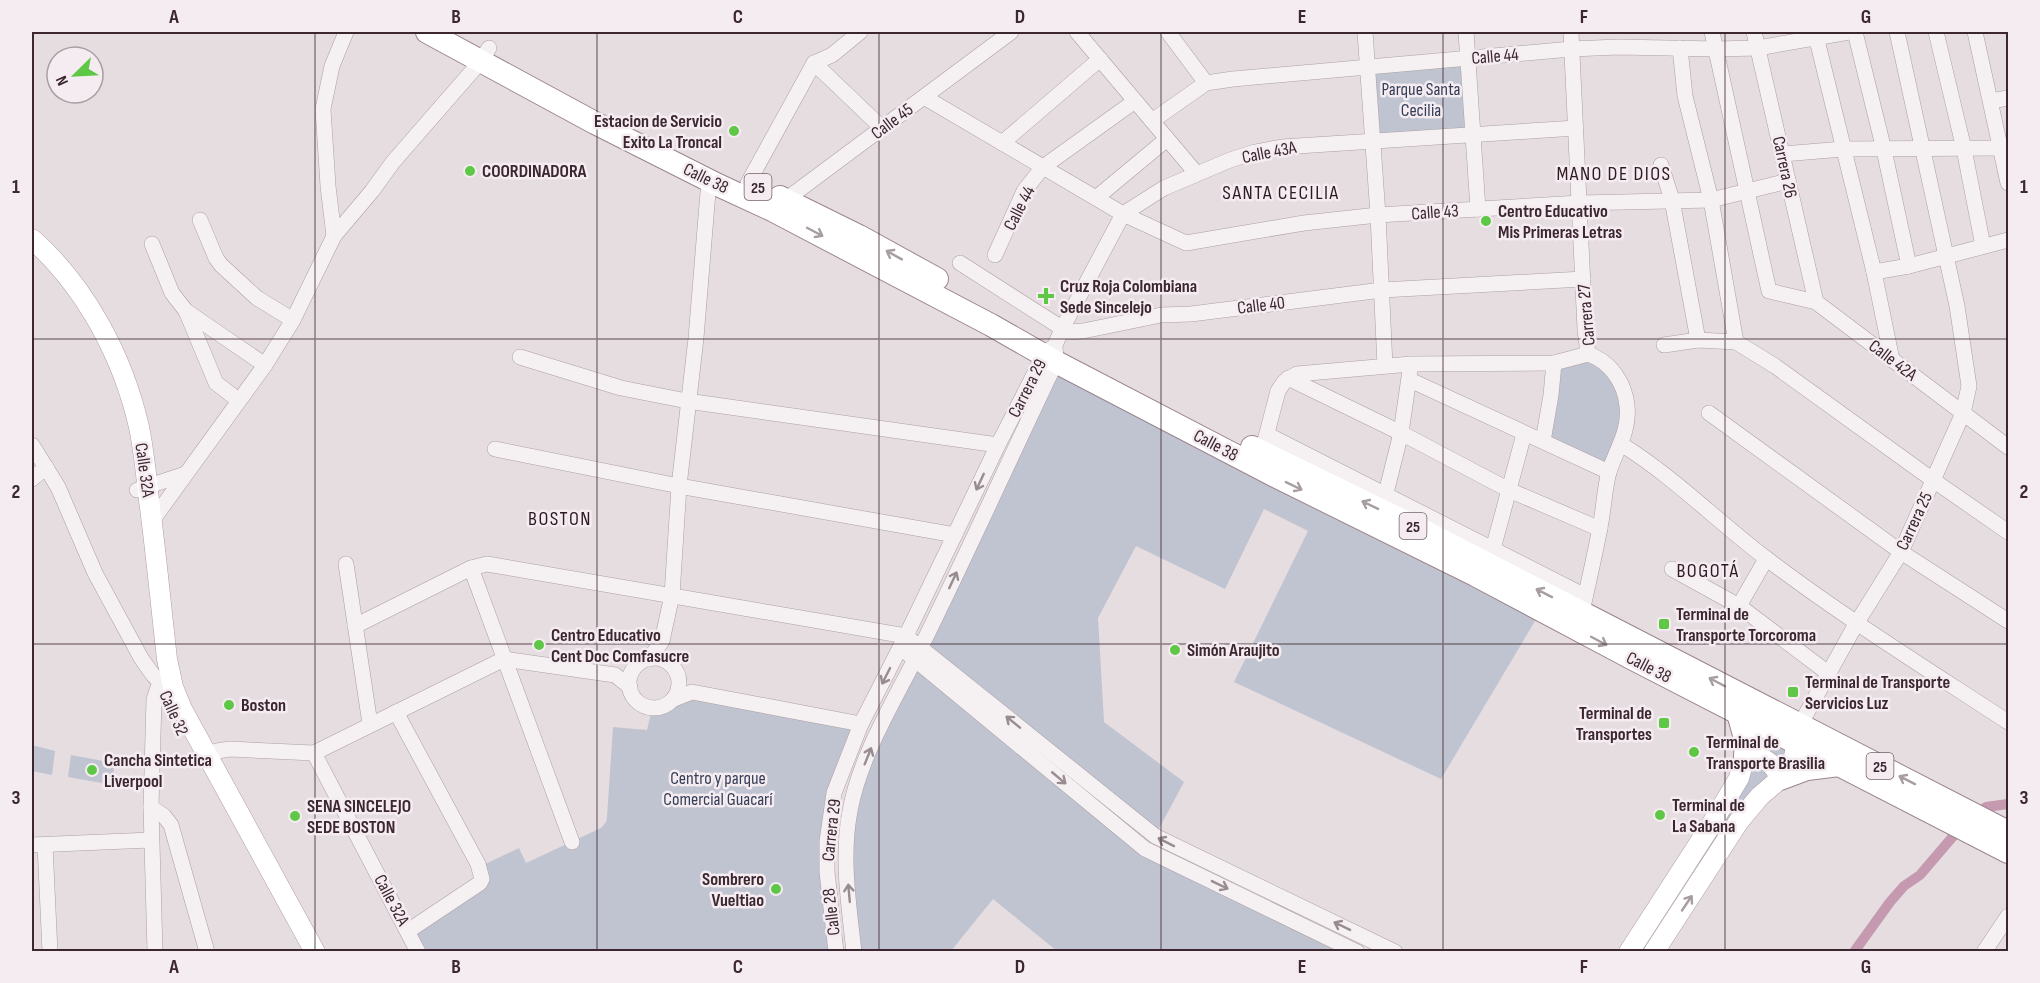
<svg xmlns="http://www.w3.org/2000/svg" width="2040" height="983" font-family="'Sofia Sans Condensed',sans-serif">
	<rect width="100%" height="100%" fill="#e6dde1"/>
	<g fill="#bfc4d0">
		<polygon points="1467,58 1472,134 1373,140 1368,67"/>
		<polygon points="1600,358 1627,407 1609,472 1543,441 1554,363"/>
		<polygon points="1056,362 1541,611 1441,779 1234,682 1308,531 1264,509 1225,589 1136,546 1098,618 1104,722 1184,782 1155,836 921,647"/>
		<polygon points="915,659 1145,849 1357,951 1057,951 993,899 951,951 854,952 850,811"/>
		<polygon points="692,692 861,724 830,816 836,951 418,952 408,931 480,883 479,867 519,848 526,863 601,828 606,822 607,817 613,727 647,730 652,709 665,706"/>
		<polygon points="1761,724 1802,745 1706,873 1687,860"/>
		<polygon points="32,745 55,751 52,775 32,771"/>
		<polygon points="71,755 114,763 113,785 68,777"/>
	</g>
	<g fill="none" stroke-linecap="round" stroke-linejoin="round">
		<g stroke="#c599b0" stroke-width="10">
			<polyline points="1975,815 1986,807 2008,804"/>
			<polyline points="1854,952 1890,902 1904,886 1920,875 1961,827"/>
		</g>
		<g stroke="#ac9fa5" stroke-width="16">
			<g id="minor">
				<polyline points="1077,32 1196,173"/>
				<polyline points="1168,32 1206,83"/>
				<polyline points="1365,32 1378,215 1385,366"/>
				<polyline points="1466,32 1478,209"/>
				<path d="M1571 32 1585 329 1588 354C1610 361 1625 383 1627 406 1630 431 1616 450 1609 472 1604 490 1604 509 1600 527 1595 555 1588 584 1582 612"/>
				<polyline points="1712,32 1769,291 1816,302 2008,447"/>
				<polyline points="1754,32 1816,302"/>
				<polyline points="1815,32 1874,272 1892,360"/>
				<polyline points="1855,32 1884,150 1909,266"/>
				<polyline points="1936,32 1964,149 1983,246"/>
				<polyline points="1975,32 2008,183"/>
				<polyline points="1680,48 1685,96 1711,200 1736,342"/>
				<polyline points="814,63 882,128"/>
				<polyline points="924,97 1123,214 1186,243 1304,223 1378,215 1580,203 1711,200 1788,181"/>
				<polyline points="1991,101 2008,98"/>
				<polyline points="1152,121 1206,83 1233,79 1572,49 1618,47 1716,49 1758,48 1849,32"/>
				<polyline points="1002,143 1100,59"/>
				<polyline points="1783,154 1843,149 2001,148"/>
				<polyline points="1661,165 1672,200 1698,340"/>
				<polyline points="748,183 814,63 832,55 860,32"/>
				<polyline points="1096,198 1167,139"/>
				<polyline points="780,204 1011,32"/>
				<polyline points="200,220 216,258 221,265 257,298 293,320"/>
				<polyline points="334,236 328,186 323,109 332,66 346,32"/>
				<polyline points="152,244 172,293 186,311 265,365"/>
				<polyline points="995,255 1024,191 1043,167 1135,101"/>
				<polyline points="960,263 1068,332 1083,331 1161,315 1191,314 1382,290 1583,279"/>
				<polyline points="1874,272 1909,266 2008,240"/>
				<polyline points="186,311 216,383 238,400"/>
				<polyline points="1664,345 1698,340 1736,342 1775,366 1933,480 2008,532"/>
				<polyline points="520,357 621,388 687,401 998,445"/>
				<polyline points="1288,378 1401,433 1509,490 1600,529"/>
				<polyline points="1410,380 1609,472"/>
				<polyline points="1709,413 1901,552 2008,621"/>
				<polyline points="1268,435 1585,596"/>
				<polyline points="1543,441 1551,395 1554,363"/>
				<path d="M1621 444C1674 477 1718 522 1767 559 1845 618 1927 669 2008 722"/>
				<polyline points="32,445 58,487 95,573 141,658 153,675 160,682 154,699 151,807 155,952"/>
				<polyline points="495,449 679,486 955,535"/>
				<polyline points="1262,452 1278,391 1284,382 1297,374 1411,364 1554,363 1588,354"/>
				<polyline points="32,479 46,467"/>
				<polyline points="137,490 185,474"/>
				<polyline points="1386,493 1401,433 1410,370"/>
				<polyline points="152,521 265,365 293,320 334,236 372,191 393,162 481,61 489,48"/>
				<polyline points="1493,549 1524,434"/>
				<polyline points="346,564 370,724"/>
				<polyline points="471,568 572,842"/>
				<polyline points="1672,569 1739,606 1828,673"/>
				<polyline points="1739,606 1766,559"/>
				<polyline points="355,626 471,568 487,564 906,636 1155,836 1395,952"/>
				<polyline points="907,653 1145,849 1357,952"/>
				<circle cx="654" cy="683" r="25"/>
				<polyline points="649,659 662,641 672,595 679,486 696,338 709,180"/>
				<polyline points="674,699 692,692 861,724"/>
				<polyline points="396,712 478,864 482,879 480,883 408,931"/>
				<polyline points="1800,725 1856,624 1901,552 1963,413 1969,386 1957,306 1897,32"/>
				<polyline points="314,753 418,952"/>
				<polyline points="196,760 217,751 230,749 314,753 504,659 615,675 630,687"/>
				<polyline points="151,807 164,816 171,825 207,952"/>
				<polyline points="32,845 151,840"/>
				<polyline points="45,845 50,952"/>
				<polyline points="836,952 827,872 827,841 834,793 861,724 906,636 998,445 1044,355 1050,349"/>
				<path d="M854 952C849 906 841 857 850 811 860 754 897 697 922 645 968 552 1011 456 1056 362L1055 345 1063 327 1123 214 1164 188 1230 160 1255 152 1282 147 1576 128"/>
				<polyline points="1984,952 2008,916"/>
			</g>
		</g>
		<g stroke="#b19da6" stroke-width="21">
			<g id="major">
				<path d="M32 239C86 287 123 357 139 427 144 451 146 475 149 500 156 553 161 606 167 659L173 687 182 709 315 952"/>
				<path d="M1745 756C1762 754 1775 764 1780 779"/>
				<polyline points="1629,952 1711,825 1739,778 1749,742"/>
				<polyline points="1654,952 1739,821 1760,796 1781,778 1793,762 1799,731"/>
			</g>
		</g>
		<g stroke="#9c858f" stroke-width="24">
			<g id="highway">
				<polyline points="427,32 595,123 718,185 772,210 991,325 1056,362 1275,476 1475,575 1633,659 2008,852"/>
				<polyline points="780,197 859,236 937,279"/>
				<polyline points="1252,447 1420,529 2008,832"/>
				<polyline points="1738,713 1746,742 1745,756"/>
				<polyline points="1780,779 1807,769 1839,765"/>
			</g>
		</g>
		<use href="#minor" stroke="#f5f0f2" stroke-width="15"/>
		<use href="#major" stroke="#fff" stroke-width="20"/>
		<use href="#highway" stroke="#fff" stroke-width="22"/>
	</g>
	<defs><path id="oneway-shaft" d="M-6 0H5M1.5-3L5.5 0L1.5 3" fill="none" stroke-width="1.6" stroke-linecap="round" stroke-linejoin="round" transform="scale(1.5)"/></defs>
	<g stroke="#a79ea2">
		<use href="#oneway-shaft" transform="translate(815 232) rotate(28)"/>
		<use href="#oneway-shaft" transform="translate(894 255) rotate(-151)"/>
		<use href="#oneway-shaft" transform="translate(1294 486) rotate(26)"/>
		<use href="#oneway-shaft" transform="translate(1370 505) rotate(-154)"/>
		<use href="#oneway-shaft" transform="translate(1544 593) rotate(-153)"/>
		<use href="#oneway-shaft" transform="translate(1599 641) rotate(28)"/>
		<use href="#oneway-shaft" transform="translate(1717 682) rotate(-152)"/>
		<use href="#oneway-shaft" transform="translate(1907 780) rotate(-153)"/>
		<use href="#oneway-shaft" transform="translate(1687 903) rotate(-56)"/>
	</g>
	<g stroke="#988c91">
		<use href="#oneway-shaft" transform="translate(980 482) rotate(115)"/>
		<use href="#oneway-shaft" transform="translate(953 580) rotate(-65)"/>
		<use href="#oneway-shaft" transform="translate(886 676) rotate(117)"/>
		<use href="#oneway-shaft" transform="translate(1013 722) rotate(-141)"/>
		<use href="#oneway-shaft" transform="translate(868 756) rotate(-68)"/>
		<use href="#oneway-shaft" transform="translate(1059 778) rotate(40)"/>
		<use href="#oneway-shaft" transform="translate(1166 842) rotate(-153)"/>
		<use href="#oneway-shaft" transform="translate(1220 885) rotate(26)"/>
		<use href="#oneway-shaft" transform="translate(849 893) rotate(-95)"/>
		<use href="#oneway-shaft" transform="translate(1342 926) rotate(-154)"/>
	</g>
	<path fill="none" stroke="#3c2730" stroke-width="1.5" stroke-opacity="0.55" d="M315 32V952M597 32V952M879 32V952M1161 32V952M1443 32V952M1725 32V952M32 339H2008M32 644H2008"/>
	<g fill="#5fc746" stroke="#f4ecf0" stroke-width="2">
		<circle cx="734" cy="131" r="6"/>
		<circle cx="470" cy="171" r="6"/>
		<circle cx="1486" cy="221" r="6"/>
		<path d="M1043 287h6v6h6v6h-6v6h-6v-6h-6v-6h6z"/>
		<rect x="1658" y="618" width="12" height="12" rx="3"/>
		<circle cx="539" cy="645" r="6"/>
		<circle cx="1175" cy="650" r="6"/>
		<rect x="1787" y="686" width="12" height="12" rx="3"/>
		<circle cx="229" cy="705" r="6"/>
		<rect x="1658" y="717" width="12" height="12" rx="3"/>
		<circle cx="1694" cy="752" r="6"/>
		<circle cx="92" cy="770" r="6"/>
		<circle cx="1660" cy="815" r="6"/>
		<circle cx="295" cy="816" r="6"/>
		<circle cx="776" cy="889" r="6"/>
	</g>
	<g text-anchor="middle" stroke-width="5" stroke-linejoin="round" paint-order="stroke">
		<g fill="#f4ecf0" stroke="#73626a" stroke-width="1.5">
			<rect x="744.5" y="174" width="27" height="26" rx="4.5"/>
			<rect x="1399.5" y="513" width="27" height="26" rx="4.5"/>
			<rect x="1866.5" y="753" width="27" height="26" rx="4.5"/>
		</g>
		<g font-size="16" font-weight="bold" fill="#3c2730">
			<text x="758" y="193">25</text>
			<text x="1413" y="532">25</text>
			<text x="1880" y="772">25</text>
		</g>
		<g font-size="18" fill="#3c2730" stroke="#f4ecf0">
			<text transform="translate(1495 56) rotate(-5)" y="6">Calle 44</text>
			<text transform="translate(892 121) rotate(-37)" y="6">Calle 45</text>
			<text transform="translate(1269 152) rotate(-11)" y="6">Calle 43A</text>
			<text transform="translate(1785 167) rotate(78)" y="6">Carrera 26</text>
			<text transform="translate(706 178) rotate(26)" y="6">Calle 38</text>
			<text transform="translate(1019 208) rotate(-63)" y="6">Calle 44</text>
			<text transform="translate(1435 212) rotate(-4)" y="6">Calle 43</text>
			<text transform="translate(1261 305) rotate(-7)" y="6">Calle 40</text>
			<text transform="translate(1586 315) rotate(-95)" y="6">Carrera 27</text>
			<text transform="translate(1893 360) rotate(37)" y="6">Calle 42A</text>
			<text transform="translate(1027 388) rotate(-63)" y="6">Carrera 29</text>
			<text transform="translate(1216 445) rotate(28)" y="6">Calle 38</text>
			<text transform="translate(145 470) rotate(82)" y="6">Calle 32A</text>
			<text transform="translate(1914 521) rotate(-65)" y="6">Carrera 25</text>
			<text transform="translate(1649 667) rotate(27)" y="6">Calle 38</text>
			<text transform="translate(174 713) rotate(66)" y="6">Calle 32</text>
			<text transform="translate(831 830) rotate(-84)" y="6">Carrera 29</text>
			<text transform="translate(392 900) rotate(62)" y="6">Calle 32A</text>
			<text transform="translate(831 912) rotate(-97)" y="6">Calle 28</text>
		</g>
		<g font-size="18" fill="#353d57" stroke="#f4ecf0">
			<text x="1421" y="95">Parque Santa<tspan x="1421" dy="21">Cecilia</tspan></text>
			<text x="718" y="784">Centro y parque<tspan x="718" dy="21">Comercial Guacarí</tspan></text>
		</g>
		<g font-size="18" font-weight="bold" fill="#3c2730" stroke="#f4ecf0" text-anchor="start">
			<text x="722" y="127" text-anchor="end">Estacion de Servicio<tspan x="722" dy="21">Exito La Troncal</tspan></text>
			<text x="482" y="177">COORDINADORA</text>
			<text x="1498" y="217">Centro Educativo<tspan x="1498" dy="21">Mis Primeras Letras</tspan></text>
			<text x="1060" y="292">Cruz Roja Colombiana<tspan x="1060" dy="21">Sede Sincelejo</tspan></text>
			<text x="1676" y="620">Terminal de<tspan x="1676" dy="21">Transporte Torcoroma</tspan></text>
			<text x="551" y="641">Centro Educativo<tspan x="551" dy="21">Cent Doc Comfasucre</tspan></text>
			<text x="1187" y="656">Simón Araujito</text>
			<text x="1805" y="688">Terminal de Transporte<tspan x="1805" dy="21">Servicios Luz</tspan></text>
			<text x="241" y="711">Boston</text>
			<text x="1652" y="719" text-anchor="end">Terminal de<tspan x="1652" dy="21">Transportes</tspan></text>
			<text x="1706" y="748">Terminal de<tspan x="1706" dy="21">Transporte Brasilia</tspan></text>
			<text x="104" y="766">Cancha Sintetica<tspan x="104" dy="21">Liverpool</tspan></text>
			<text x="1672" y="811">Terminal de<tspan x="1672" dy="21">La Sabana</tspan></text>
			<text x="307" y="812">SENA SINCELEJO<tspan x="307" dy="21">SEDE BOSTON</tspan></text>
			<text x="764" y="885" text-anchor="end">Sombrero<tspan x="764" dy="21">Vueltiao</tspan></text>
		</g>
		<g font-size="20" letter-spacing="1.5" fill="#2d1a21" stroke="#f4ecf0">
			<text x="1614" y="180">MANO DE DIOS</text>
			<text x="1281" y="199">SANTA CECILIA</text>
			<text x="560" y="525">BOSTON</text>
			<text x="1708" y="577">BOGOTÁ</text>
		</g>
	</g>
	<rect width="2040" height="983" fill="none" stroke="#f4ecf0" stroke-width="66"/>
	<g transform="translate(75 75) rotate(246)"><circle r="28" fill="#f4ecf0" stroke="#aa9da3" stroke-width="1.5"/>
	<path d="M0-4.5L10 22L0 15L-10 22Z" fill="#5fc746"/>
	<text y="-9" font-size="16" font-weight="bold" text-anchor="middle" fill="#3c2730">N</text>
	</g>
	<rect x="33" y="33" width="1974" height="917" fill="none" stroke="#3c2730" stroke-width="2"/>
	<g font-size="20" text-anchor="middle" font-weight="bold" fill="#3c2730">
		<text x="174" y="23">A</text>
		<text x="456" y="23">B</text>
		<text x="738" y="23">C</text>
		<text x="1020" y="23">D</text>
		<text x="1302" y="23">E</text>
		<text x="1584" y="23">F</text>
		<text x="1866" y="23">G</text>
		<text x="16" y="193">1</text>
		<text x="2024" y="193">1</text>
		<text x="16" y="498">2</text>
		<text x="2024" y="498">2</text>
		<text x="16" y="804">3</text>
		<text x="2024" y="804">3</text>
		<text x="174" y="973">A</text>
		<text x="456" y="973">B</text>
		<text x="738" y="973">C</text>
		<text x="1020" y="973">D</text>
		<text x="1302" y="973">E</text>
		<text x="1584" y="973">F</text>
		<text x="1866" y="973">G</text>
	</g>
</svg>
